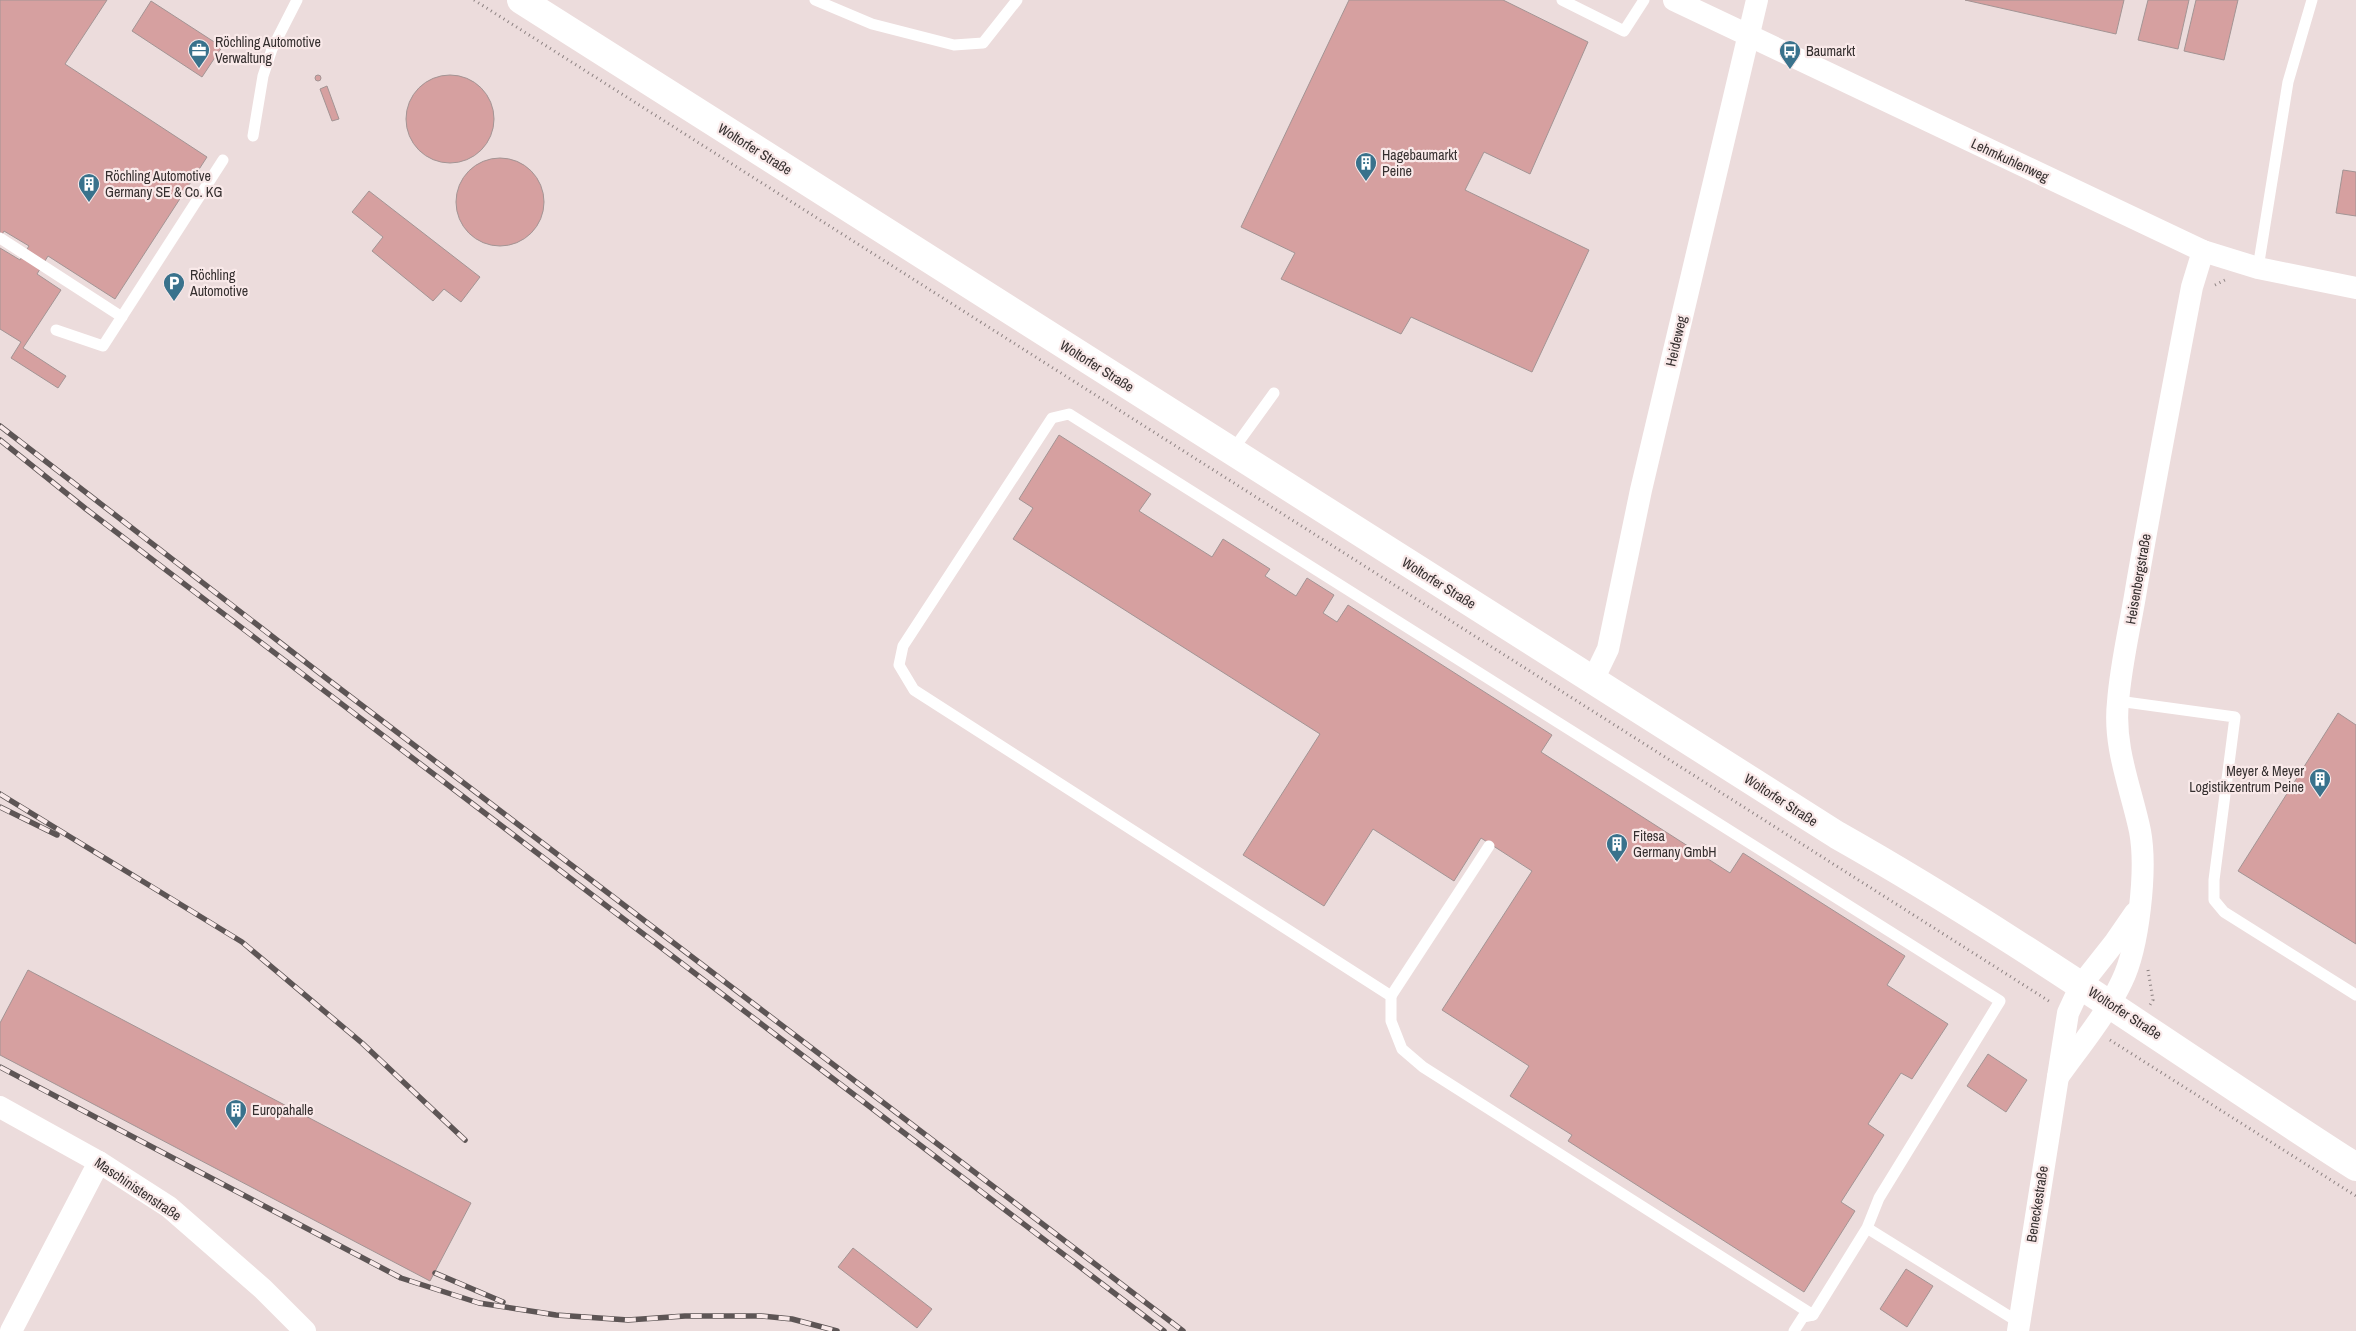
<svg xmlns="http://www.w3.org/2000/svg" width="2356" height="1331" font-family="'Archivo Narrow',sans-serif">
	<rect width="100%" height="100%" fill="#ecdcdc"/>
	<g fill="#d6a0a0" stroke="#a39494">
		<polygon points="0,0 107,0 65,64 207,157 115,299 48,256 37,274 61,290 23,348 66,376 58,388 11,358 21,342 0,329 0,248 20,260 29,246 4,231 0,238"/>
		<polygon points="1349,0 1503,0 1588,42 1530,174 1484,152 1465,190 1589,250 1532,372 1411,317 1401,334 1281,279 1295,253 1241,227"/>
		<polygon points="1965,0 2124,0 2116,34"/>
		<polygon points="2148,0 2189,0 2178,49 2138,40"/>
		<polygon points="2196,0 2238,0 2224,60 2184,51"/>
		<polygon points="151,1 222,47 202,77 132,31"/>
		<circle cx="318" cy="78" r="3"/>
		<circle cx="450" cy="119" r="44"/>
		<polygon points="327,86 339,119 332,121 320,89"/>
		<circle cx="500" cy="202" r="44"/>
		<polygon points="2343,170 2356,172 2356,216 2336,213"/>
		<polygon points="369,191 480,277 461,302 444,289 433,301 372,251 383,237 352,212"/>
		<polygon points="1059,435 1151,494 1139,511 1212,557 1223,539 1270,569 1265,576 1296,596 1307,578 1334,595 1323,613 1337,622 1348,605 1552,735 1541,752 1730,873 1743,853 1905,956 1887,985 1948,1024 1912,1079 1901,1073 1868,1124 1884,1135 1841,1202 1855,1211 1804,1292 1568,1141 1572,1135 1510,1096 1529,1066 1442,1010 1532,871 1481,838 1454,881 1373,829 1324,906 1243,855 1320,734 1013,539 1033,508 1019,499"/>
		<polygon points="2338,713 2356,725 2356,944 2238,871"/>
		<polygon points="28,970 471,1203 430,1281 0,1055 0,1023"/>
		<polygon points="1988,1054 2027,1080 2006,1112 1967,1086"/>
		<polygon points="853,1248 932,1309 917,1328 838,1267"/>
		<polygon points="1906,1269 1933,1286 1907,1327 1880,1309"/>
	</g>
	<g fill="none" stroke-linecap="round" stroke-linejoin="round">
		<g stroke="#8d8282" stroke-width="3" stroke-dasharray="1 4" stroke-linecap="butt">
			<polyline points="474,0 2052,1003"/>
			<polyline points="2215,285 2227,279"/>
			<polyline points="2148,970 2153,1000 2150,1005"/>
			<polyline points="2110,1040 2356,1196"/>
		</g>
		<g stroke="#fff" stroke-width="11">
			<polyline points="815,0 872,24 954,45 983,43 1017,0"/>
			<polyline points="1562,0 1624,31 1644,0"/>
			<polyline points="253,136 263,76 272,49 297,0"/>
			<polyline points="0,238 122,317"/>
			<polyline points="2258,268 2288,82 2312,0"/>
			<polyline points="56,330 103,346 223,160"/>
			<polyline points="1232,451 1274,393"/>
			<polyline points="2118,701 2235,717 2214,880 2214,900 2224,912 2356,995"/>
			<polyline points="1391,996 1489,846"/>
			<polyline points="1867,1228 1813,1315 1423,1067 1402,1049 1391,1021 1391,996 914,690 899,665 903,646 1052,418 1069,414 2000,1001 1879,1198 1867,1228 2020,1323"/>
			<polyline points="1794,1331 1803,1317 1813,1315"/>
		</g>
		<g stroke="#fff" stroke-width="22">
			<polyline points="1674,0 2203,251 2258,268 2356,288"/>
			<polyline points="1593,680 1608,649 1641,490 1757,0"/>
			<path d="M2058 1077C2080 1046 2106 1015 2122 981 2139 946 2147 869 2140 831 2131 788 2113 747 2118 702 2121 662 2131 623 2137 584 2154 485 2173 386 2192 287L2203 251"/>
			<polyline points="0,1107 99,1162 169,1207 263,1289 305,1331"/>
			<polyline points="11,1331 99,1162"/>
			<polyline points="2018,1331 2068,1013 2081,985 2115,942 2135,913"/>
		</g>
		<path stroke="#fff" stroke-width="28" d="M521 0 1837 835C2016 936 2183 1056 2356 1167"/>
		<g stroke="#5d5555" stroke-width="5.5">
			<g id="rail">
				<polyline points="0,426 326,678 1183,1331"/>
				<polyline points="0,440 86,509 1164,1331"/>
				<polyline points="0,794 242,942 362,1043 465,1140"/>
				<polyline points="0,807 57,835"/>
				<polyline points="0,1067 401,1278 479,1303 556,1315 628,1320 685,1316 761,1316 792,1319 837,1331"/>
				<polyline points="435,1273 503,1302"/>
			</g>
		</g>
		<use href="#rail" stroke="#f9e9e9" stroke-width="4" stroke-dasharray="11" stroke-linecap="butt"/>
	</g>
	<defs>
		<g id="office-pin" transform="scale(1.125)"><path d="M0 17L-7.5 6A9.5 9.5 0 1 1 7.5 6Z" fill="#39728c" stroke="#f9e9e9"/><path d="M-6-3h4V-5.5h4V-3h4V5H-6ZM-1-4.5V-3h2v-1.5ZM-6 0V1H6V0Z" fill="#fff"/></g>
		<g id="bus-pin" transform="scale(1.125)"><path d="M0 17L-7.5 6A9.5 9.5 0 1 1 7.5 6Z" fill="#39728c" stroke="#f9e9e9"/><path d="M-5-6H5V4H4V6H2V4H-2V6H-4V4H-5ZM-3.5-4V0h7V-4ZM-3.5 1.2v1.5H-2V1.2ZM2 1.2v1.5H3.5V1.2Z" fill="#fff"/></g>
		<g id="building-pin" transform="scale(1.125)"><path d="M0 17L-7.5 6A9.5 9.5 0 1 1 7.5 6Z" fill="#39728c" stroke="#f9e9e9"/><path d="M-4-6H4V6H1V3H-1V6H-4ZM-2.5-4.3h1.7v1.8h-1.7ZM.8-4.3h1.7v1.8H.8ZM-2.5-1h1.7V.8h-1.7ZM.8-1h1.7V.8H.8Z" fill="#fff"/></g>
		<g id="parking-pin" transform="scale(1.125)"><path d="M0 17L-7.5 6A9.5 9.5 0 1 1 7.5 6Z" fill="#39728c" stroke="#f9e9e9"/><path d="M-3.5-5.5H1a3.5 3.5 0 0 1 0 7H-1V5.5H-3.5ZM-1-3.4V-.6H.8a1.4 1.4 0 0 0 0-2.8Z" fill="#fff"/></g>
	</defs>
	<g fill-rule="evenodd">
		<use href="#office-pin" x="199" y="50"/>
		<use href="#bus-pin" x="1790" y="51"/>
		<use href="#building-pin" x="1366" y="163"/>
		<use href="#building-pin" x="89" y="184"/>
		<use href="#parking-pin" x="174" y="283"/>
		<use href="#building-pin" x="2320" y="779"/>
		<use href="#building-pin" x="1617" y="844"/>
		<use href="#building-pin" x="236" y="1110"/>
	</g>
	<g text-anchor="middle" stroke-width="4.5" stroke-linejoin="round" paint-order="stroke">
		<g font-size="14" fill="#352f2f" stroke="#f9e9e9" text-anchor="start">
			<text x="215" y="47">Röchling Automotive<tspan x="215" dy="16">Verwaltung</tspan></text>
			<text x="1806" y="56">Baumarkt</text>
			<text x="1382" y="160">Hagebaumarkt<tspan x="1382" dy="16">Peine</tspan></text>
			<text x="105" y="181">Röchling Automotive<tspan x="105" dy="16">Germany SE &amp; Co. KG</tspan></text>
			<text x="190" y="280">Röchling<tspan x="190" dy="16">Automotive</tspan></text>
			<text x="2304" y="776" text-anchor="end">Meyer &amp; Meyer<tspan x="2304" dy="16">Logistikzentrum Peine</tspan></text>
			<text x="1633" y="841">Fitesa<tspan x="1633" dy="16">Germany GmbH</tspan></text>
			<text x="252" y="1115">Europahalle</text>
		</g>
		<g font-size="14" fill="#352f2f" stroke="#f9e9e9">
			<text transform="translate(755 149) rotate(32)" y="5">Woltorfer Straße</text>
			<text transform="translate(2010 160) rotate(25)" y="5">Lehmkuhlenweg</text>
			<text transform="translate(1676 341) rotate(-77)" y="5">Heideweg</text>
			<text transform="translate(1097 366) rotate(32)" y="5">Woltorfer Straße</text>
			<text transform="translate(2138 579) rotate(-80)" y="5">Heisenbergstraße</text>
			<text transform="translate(1439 583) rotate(32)" y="5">Woltorfer Straße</text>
			<text transform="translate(1781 800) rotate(33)" y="5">Woltorfer Straße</text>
			<text transform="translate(2125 1013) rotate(33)" y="5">Woltorfer Straße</text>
			<text transform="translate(138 1189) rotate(34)" y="5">Maschinistenstraße</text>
			<text transform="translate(2037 1204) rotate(-81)" y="5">Beneckestraße</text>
		</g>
	</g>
</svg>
